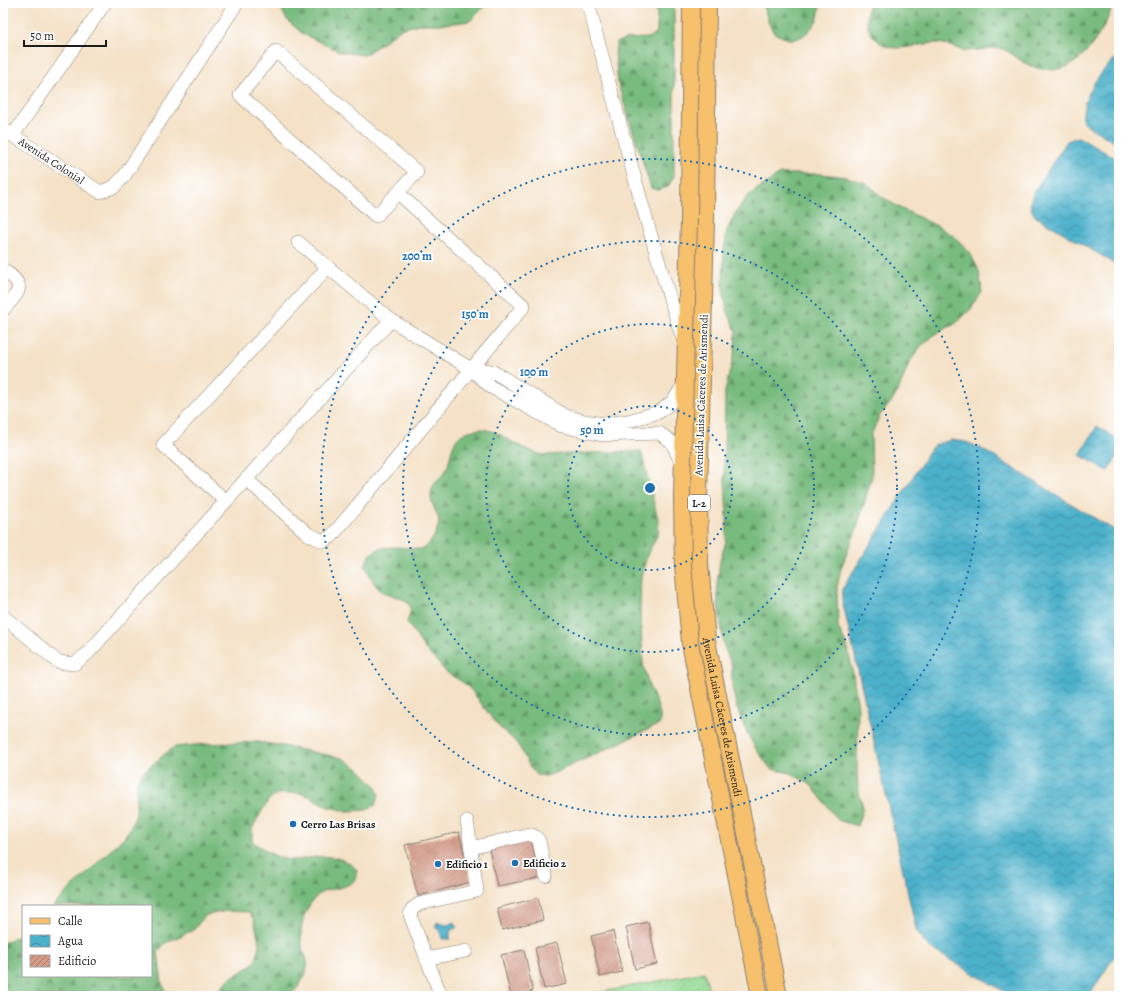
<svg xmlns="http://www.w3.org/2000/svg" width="1122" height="999" font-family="Alegreya,serif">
	<defs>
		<pattern id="grass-dots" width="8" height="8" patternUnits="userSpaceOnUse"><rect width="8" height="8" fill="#95db94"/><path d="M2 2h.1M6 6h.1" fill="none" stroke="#80bb7f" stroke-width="1.8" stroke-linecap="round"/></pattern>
		<pattern id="forest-firs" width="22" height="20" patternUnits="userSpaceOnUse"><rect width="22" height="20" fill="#78bb7e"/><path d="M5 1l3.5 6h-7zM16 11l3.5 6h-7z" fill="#629766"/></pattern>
		<pattern id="water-waves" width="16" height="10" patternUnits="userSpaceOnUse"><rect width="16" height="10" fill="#4cb1cb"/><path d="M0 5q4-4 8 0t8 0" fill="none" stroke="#3e8fa4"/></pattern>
		<pattern id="building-hatch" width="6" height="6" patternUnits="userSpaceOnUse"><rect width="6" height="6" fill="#d39a86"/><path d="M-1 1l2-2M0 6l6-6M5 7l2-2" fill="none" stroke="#aa7d6d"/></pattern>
	</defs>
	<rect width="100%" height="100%" fill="#fff"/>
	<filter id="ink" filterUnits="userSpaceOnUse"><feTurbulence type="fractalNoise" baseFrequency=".025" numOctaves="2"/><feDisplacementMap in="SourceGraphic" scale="8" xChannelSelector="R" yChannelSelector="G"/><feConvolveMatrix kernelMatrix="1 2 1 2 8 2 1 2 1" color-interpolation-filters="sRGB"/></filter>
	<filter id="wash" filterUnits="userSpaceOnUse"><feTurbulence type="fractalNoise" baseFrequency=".012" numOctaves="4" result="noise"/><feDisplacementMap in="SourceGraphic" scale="16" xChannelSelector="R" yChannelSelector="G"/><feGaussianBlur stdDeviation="0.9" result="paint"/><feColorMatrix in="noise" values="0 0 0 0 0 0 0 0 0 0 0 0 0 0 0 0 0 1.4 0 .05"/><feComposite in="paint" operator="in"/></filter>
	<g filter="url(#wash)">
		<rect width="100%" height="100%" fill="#f4e1c6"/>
		<polygon fill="url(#grass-dots)" stroke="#587c58" points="704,972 711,996 582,996"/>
		<g fill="url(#forest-firs)" stroke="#4a6c4d">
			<polygon points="278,3 483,3 484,7 470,21 446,24 419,24 400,29 381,44 364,55 341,52 303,34 287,20"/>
			<polygon points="654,3 674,3 674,176 668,187 658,190 651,188 618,84 615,52 617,42 626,39 648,38 657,32 657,13"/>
			<path d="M763 3H815L820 8C819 11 819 15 818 18 815 25 804 38 795 39 788 40 780 36 774 33L769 24Z"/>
			<path d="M869 3H1113C1109 23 1086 60 1066 67 1053 72 1037 70 1025 63 1015 58 1009 48 996 48 986 48 977 51 966 51 956 50 948 43 937 43 920 43 895 54 881 43 865 32 866 20 869 3Z"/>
			<polygon points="780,174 823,174 846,177 867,183 882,197 900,208 939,227 955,237 970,253 979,271 982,292 971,309 955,324 938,332 921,346 909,363 902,382 893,400 880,415 871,435 872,476 857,528 841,568 837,587 838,627 847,646 852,668 858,707 857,767 858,789 863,807 857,826 838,820 811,785 791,773 771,769 756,749 746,731 737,708 732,687 732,666 724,646 718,604 717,583 720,561 726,541 727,520 724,460 725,391 735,350 736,331 727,310 723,290 724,250 727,230 736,212 748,196"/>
			<path d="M483 429 495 432 523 448 542 455 641 451 659 523 658 534 648 553 641 577 640 608 643 664 649 686 657 704 660 716V724L557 772 546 776 536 775 530 767 520 748 514 740 497 725 472 691 464 683 446 672 439 664 425 649 407 622C420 594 392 600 380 590 373 584 370 574 365 566 367 563 367 559 369 557 376 545 397 547 409 548 413 548 418 550 421 549 430 546 435 535 438 527 442 516 430 506 431 495 431 483 441 479 446 470 449 464 450 458 451 452 456 434 466 430 483 429Z"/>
			<path d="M258 742 283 746 342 758 359 769 376 786 379 796 375 805 367 810 348 811 328 807 309 796 299 793 278 794 270 798 258 818 252 829V841L254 843C265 850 278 860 293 860 298 860 303 859 308 858 327 855 343 856 357 870L355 880C353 882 350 884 347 885 337 891 325 887 316 897 303 910 298 931 303 949 303 953 307 957 307 961 309 974 299 987 290 996H214L229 979 249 967 256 961 258 952 259 940 254 920 249 912 226 911 206 915 193 930 165 943 158 952 162 984 169 996H3V943L16 937 23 931V976H151V906H53L125 836 131 827 136 814 137 782 142 773 166 753 175 747 205 744Z"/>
		</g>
		<g fill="url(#water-waves)" stroke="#346674">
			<path d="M1116 58H1119V145L1088 126 1083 120C1081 98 1100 71 1116 58Z"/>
			<path d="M1078 137 1119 160V266L1035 216C1029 207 1030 202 1033 193L1067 141Z"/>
			<polygon points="1097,426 1119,440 1119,453 1108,471 1080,455"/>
			<polygon points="951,440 966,442 980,448 1119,533 1119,949 1089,996 1012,996 933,950 923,941 916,929 842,599 843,588 849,578 931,448 940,443"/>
			<polygon points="437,922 447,925 455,922 457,927 450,931 450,939 442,939 440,931 435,927"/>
		</g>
		<g id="blocks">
			<g fill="url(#building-hatch)">
				<polygon points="459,832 471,882 418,896 405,845"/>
				<polygon points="531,839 540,878 497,886 489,849"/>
				<polygon points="538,898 543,920 502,930 497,908"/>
				<polygon points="648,922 657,964 635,969 626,927"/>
				<polygon points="613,931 622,972 600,977 591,936"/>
				<polygon points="557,943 567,984 544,989 535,948"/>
				<polygon points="524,950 533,991 511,996 501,955"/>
			</g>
		</g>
	</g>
	<g filter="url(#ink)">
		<use href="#blocks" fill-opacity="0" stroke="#887e71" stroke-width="1"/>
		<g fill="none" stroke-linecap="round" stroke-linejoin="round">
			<g stroke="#887e71" stroke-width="14">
				<g id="minor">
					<path d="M588 3C618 116 647 231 684 342"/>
					<polygon points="276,51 417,172 376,216 240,95"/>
					<path id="s1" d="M3 129 100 192 114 187 125 175 237 3"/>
					<polyline points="13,135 105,3"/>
					<polyline points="298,242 391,320"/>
					<path d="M3 270C28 286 19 292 3 310"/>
					<polyline points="471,369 492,371 566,416 584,421 604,424 628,421 659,412 673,401 685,383"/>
					<polyline points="246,479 308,534 323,541 331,537 524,306 398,193"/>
					<polyline points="226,501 163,445 328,267"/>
					<polyline points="3,616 58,662 74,664 87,654 391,320 471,369 491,387 562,426 602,435 659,433 672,442 682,465"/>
					<polyline points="471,848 529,834 536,837 539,841 546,876"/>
					<polyline points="426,959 466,951"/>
					<polyline points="441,996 410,915 412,909 419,904 477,891 467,821"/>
				</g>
			</g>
			<g stroke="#887e71" stroke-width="18">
				<g id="major">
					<polyline points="691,3 689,219 682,495 683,565 690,643 760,996"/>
					<path id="s2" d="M708 3 706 220 699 495 700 564 707 641 779 996"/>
				</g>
			</g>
			<use href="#minor" stroke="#fff" stroke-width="13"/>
			<use href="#major" stroke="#f7c06c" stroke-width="16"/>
		</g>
	</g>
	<g fill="none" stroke="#1f6fb2" stroke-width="2" stroke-dasharray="2 4">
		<circle cx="650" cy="488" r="82"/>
		<circle cx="650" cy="488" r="164"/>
		<circle cx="650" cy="488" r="247"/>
		<circle cx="650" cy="488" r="329"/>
	</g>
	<g fill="#1f6fb2" stroke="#fff" stroke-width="1.5">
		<circle cx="293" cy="824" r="4"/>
		<circle cx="515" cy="863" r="4"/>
		<circle cx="438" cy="864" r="4"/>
	</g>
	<g text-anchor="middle" stroke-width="3.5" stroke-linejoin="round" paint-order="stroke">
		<rect fill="#fff" stroke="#606060" stroke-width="1" x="688" y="495" width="22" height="16" rx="3"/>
		<g font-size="10" font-weight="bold" fill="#1c1c1c">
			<text x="699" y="507">L-2</text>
		</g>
		<g font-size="11" fill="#1c1c1c" stroke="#fff">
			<text dy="4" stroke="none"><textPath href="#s1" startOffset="58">Avenida Colonial</textPath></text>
			<text transform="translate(701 395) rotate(-88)" y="4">Avenida Luisa Cáceres de Arismendi</text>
			<text dy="4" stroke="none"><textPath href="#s2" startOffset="716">Avenida Luisa Cáceres de Arismendi</textPath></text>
		</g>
		<g font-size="11" font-weight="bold" fill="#1c1c1c" stroke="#fff" text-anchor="start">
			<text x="301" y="828">Cerro Las Brisas</text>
			<text x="523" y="867">Edificio 2</text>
			<text x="446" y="868">Edificio 1</text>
		</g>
	</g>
	<circle cx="650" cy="488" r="6" fill="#1f6fb2" stroke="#fff" stroke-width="2"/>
	<g font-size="12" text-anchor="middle" font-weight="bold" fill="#1f6fb2" stroke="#fff" stroke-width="3.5" stroke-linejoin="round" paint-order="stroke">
		<text x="417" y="260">200 m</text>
		<text x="475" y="318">150 m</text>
		<text x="534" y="376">100 m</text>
		<text x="592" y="434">50 m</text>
	</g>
	<rect width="1122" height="999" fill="none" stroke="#fff" stroke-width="16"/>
	<rect x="22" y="905" width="130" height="72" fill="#ffffff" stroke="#a4a4a4"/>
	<rect x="30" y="918" width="20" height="6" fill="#f7c06c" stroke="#a4a4a4"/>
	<text x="58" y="925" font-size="12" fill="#1c1c1c">Calle</text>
	<rect x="30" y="935" width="20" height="12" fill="url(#water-waves)" stroke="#a4a4a4"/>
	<text x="58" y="945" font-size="12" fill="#1c1c1c">Agua</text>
	<rect x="30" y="955" width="20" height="12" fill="url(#building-hatch)" stroke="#a4a4a4"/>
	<text x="58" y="965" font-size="12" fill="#1c1c1c">Edificio</text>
	<path d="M24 40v6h82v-6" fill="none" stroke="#1c1c1c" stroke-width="2"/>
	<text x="30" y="40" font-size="12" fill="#1c1c1c" stroke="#ffffff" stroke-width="3" paint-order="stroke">50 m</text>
</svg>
